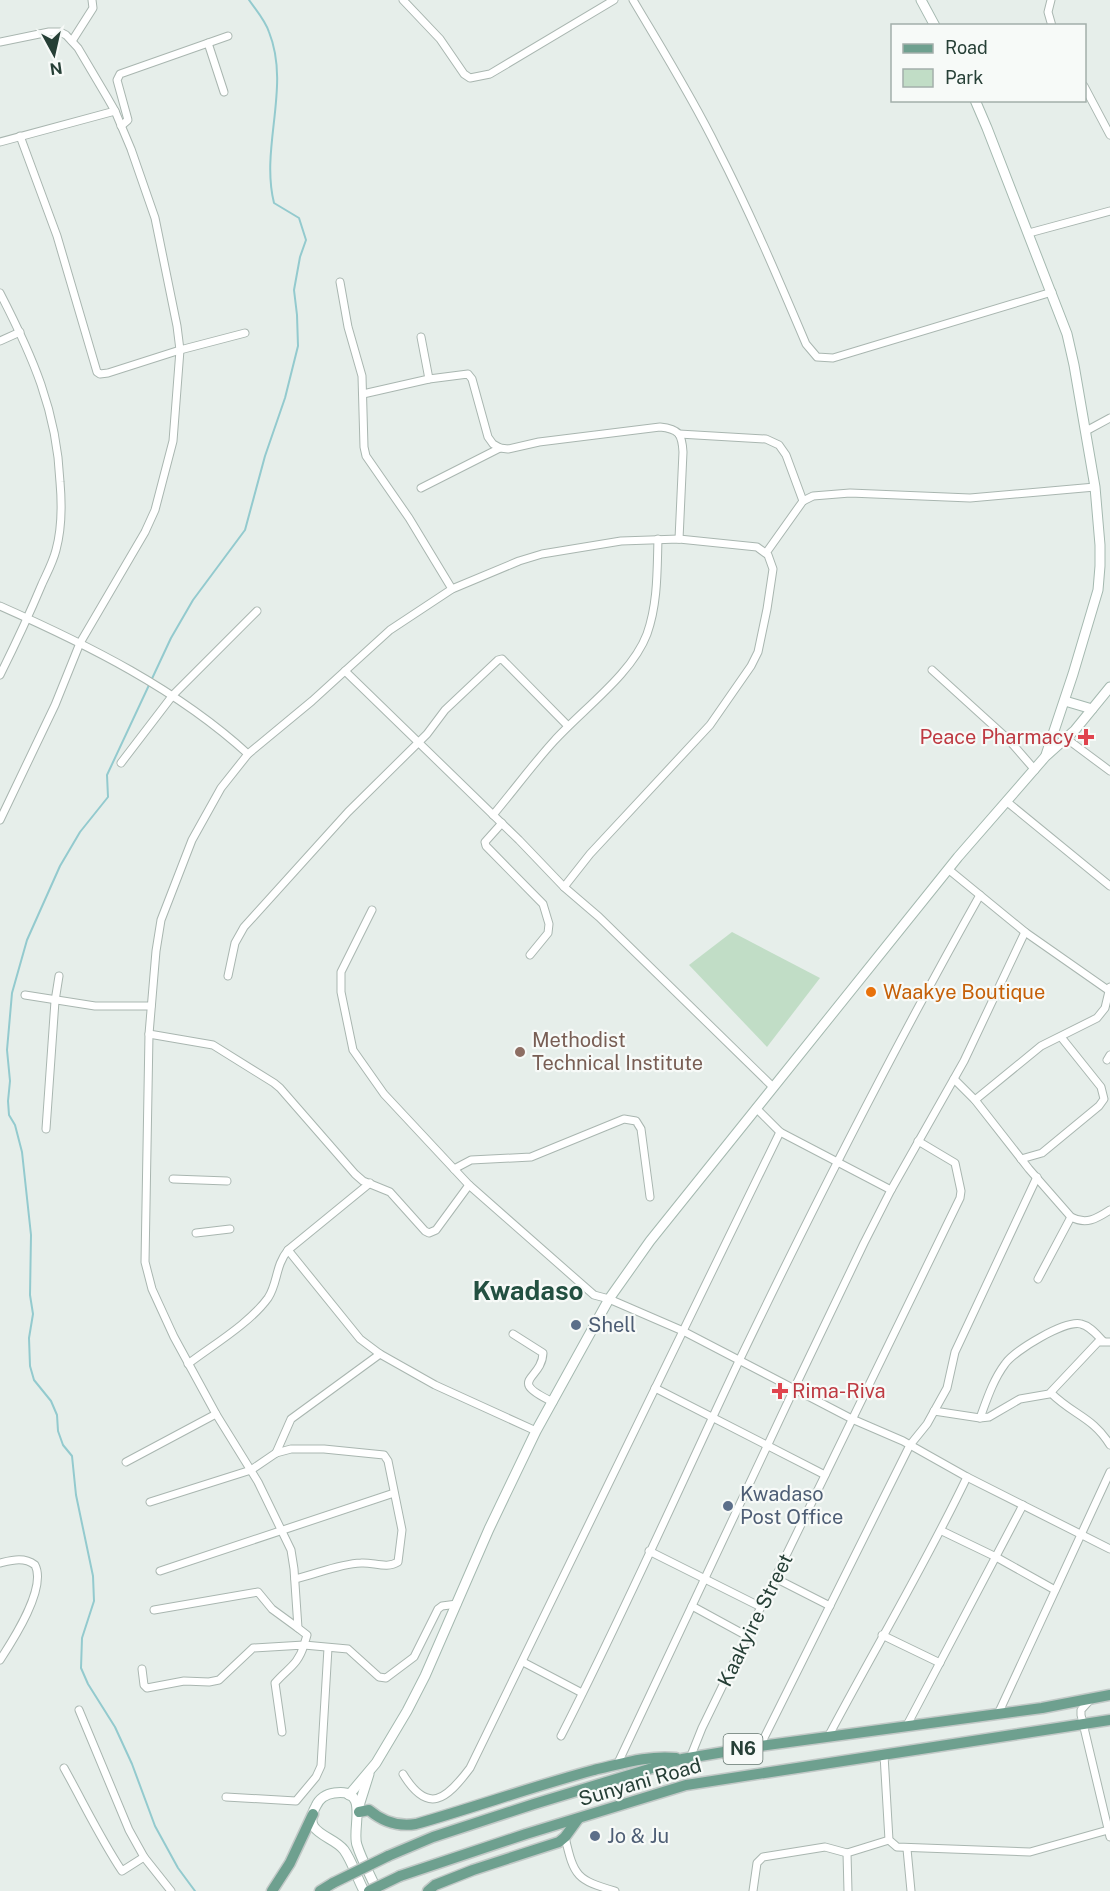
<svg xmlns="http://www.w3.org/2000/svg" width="1110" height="1891" font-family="'Public Sans',sans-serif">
	<rect width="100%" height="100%" fill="#e6eeea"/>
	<polygon fill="#c1ddc6" points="732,932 820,978 767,1047 689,965"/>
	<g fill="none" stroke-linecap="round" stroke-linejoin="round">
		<path stroke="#93cace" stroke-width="2" d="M195 1891 178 1868 155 1826 132 1764 115 1727 88 1684 81 1668 82 1638 94 1601 93 1576 76 1495 72 1456 63 1445 58 1431 57 1415 51 1401 34 1380 30 1366 29 1338 33 1314 30 1295 31 1235 22 1152 15 1125 9 1115 8 1101 10 1081 7 1050 12 993 27 940 60 866 80 832 108 797 107 775 171 638 193 600 245 530 265 456 285 398 298 346 297 315 294 290 300 257 306 240 299 218 274 203C260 147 291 87 269 32 265 20 256 10 249 0"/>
		<g stroke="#a9b6b0" stroke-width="9">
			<g id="street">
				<polyline points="403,0 440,39 464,74 470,78 490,74 614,0"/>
				<path d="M633 0C662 49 692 97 717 148 750 212 778 278 806 344L817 357 833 358 1052 292"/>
				<polyline points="1051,0 1048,12 1052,26"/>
				<polyline points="72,41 93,8 92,0"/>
				<polyline points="0,42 49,32 60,32 66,35 78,48 107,97 115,111 131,149 155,218 177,326 180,350 173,441 155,510 145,532 80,643 55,705 0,820"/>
				<polyline points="208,43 224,92"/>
				<polyline points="1084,86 1110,135"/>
				<polyline points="121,126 128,120 117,80 120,74 228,36"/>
				<polyline points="20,136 57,236 97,372 100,374 108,373 180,350 245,333"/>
				<polyline points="0,142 115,111"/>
				<polyline points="1029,233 1110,211"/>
				<polyline points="340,282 348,327 362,376 364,447 366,456 409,518 452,589"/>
				<path d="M0 293C32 355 57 411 60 482 62 505 62 528 56 550 53 562 47 573 42 584 29 615 15 645 0 675"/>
				<polyline points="421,337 429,379"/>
				<polyline points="0,341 20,332"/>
				<path d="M363 394 429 379 468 374 472 379 488 437 493 444 500 448 508 449 539 442 660 427C679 429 682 434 683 452L679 539"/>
				<polyline points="1086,431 1110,418"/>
				<polyline points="679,434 766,439 779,445 786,455 803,501"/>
				<polyline points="421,488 500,448"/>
				<polyline points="766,553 803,501 813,496 850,493 970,498 1095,487"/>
				<path d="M0 606C88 645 177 689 248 754"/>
				<polyline points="932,670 1008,739 1035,770"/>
				<polyline points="345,671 519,840 564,887 599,917 773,1087"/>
				<polyline points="1067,739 1110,771"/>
				<polyline points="121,763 173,695 257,611"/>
				<polyline points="1006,801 1110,886"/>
				<path d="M493 815C514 790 533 764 554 741 583 709 632 674 647 634 658 603 657 570 658 539"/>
				<polyline points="502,823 485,842 486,846 543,904 549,924 548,933 530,955"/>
				<polyline points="948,869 1025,932 1108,990"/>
				<polyline points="372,910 341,972 341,992 353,1050 384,1094 469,1185"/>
				<polyline points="228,976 235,943 244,927 348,812 427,734 445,710 498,660 502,659 568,726"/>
				<polyline points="25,995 95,1006 151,1006"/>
				<polyline points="149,1034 213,1045 274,1083 280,1088 355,1174 363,1181 390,1192 425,1231 429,1233 436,1230 469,1185 594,1295 609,1299 683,1331 852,1419 903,1441 967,1477 1110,1549"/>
				<polyline points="1107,1060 1110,1055"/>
				<path d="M954 1079 975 1100 1029 1169 1071 1217C1086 1225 1096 1219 1110 1210"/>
				<polyline points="975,1100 1041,1046 1097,1018 1105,1008 1110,987"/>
				<polyline points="756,1108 780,1132 891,1190"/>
				<polyline points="46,1129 55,1001 59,976"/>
				<polyline points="1021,1159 1042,1153 1099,1106 1104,1099 1101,1087 1061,1037"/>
				<polyline points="454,1169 471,1160 531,1157 624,1119 636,1121 641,1129 650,1197"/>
				<polyline points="173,1179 227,1181"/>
				<polyline points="196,1233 230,1229"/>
				<polyline points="288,1250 360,1339 380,1354 435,1385 536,1431"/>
				<polyline points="1038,1279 1071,1217"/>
				<path d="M513 1334 543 1353C542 1381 505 1379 553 1402"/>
				<path d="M188 1364C213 1345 250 1323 268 1298 278 1283 275 1266 288 1250L370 1183"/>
				<polyline points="655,1388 825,1475"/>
				<path d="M1051 1393C1073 1415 1093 1417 1110 1445"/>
				<polyline points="934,1411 980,1418 989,1417 1020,1399 1049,1394 1098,1342 1110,1342"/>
				<path d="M980 1418C987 1399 993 1380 1005 1364 1015 1350 1065 1320 1081 1324 1090 1326 1097 1335 1103 1341"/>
				<polyline points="276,1453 291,1419 380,1354"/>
				<polyline points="126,1462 216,1414"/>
				<path d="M150 1502 251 1470 276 1453 291 1449H324L384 1455 388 1461 402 1530 398 1562C387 1569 373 1562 361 1563 338 1564 317 1574 295 1579"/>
				<polyline points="942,1531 996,1557 1055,1590"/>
				<polyline points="649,1551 761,1607"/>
				<path d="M0 1563C13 1560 24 1557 35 1565 47 1588 13 1640 0 1660"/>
				<polyline points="160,1571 394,1493"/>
				<polyline points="775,1578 830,1606"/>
				<polyline points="457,1604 442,1606 438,1609 414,1657 386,1678 379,1677 348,1649 304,1645 307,1635 298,1628 294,1569 291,1550 258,1482 216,1414 174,1337 152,1289 145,1262 149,1034 156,951 161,920 192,840 221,788 248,754 312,701 390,630 452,589 519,561 542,554 621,541 679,539 757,547 768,555 773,569 767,609 758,652 751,666 710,725 590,854 564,887"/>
				<polyline points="692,1606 747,1636"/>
				<polyline points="154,1610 258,1592 272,1609 298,1628"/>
				<polyline points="882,1635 940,1663"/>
				<polyline points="523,1662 582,1693"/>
				<path d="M142 1669 144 1685 147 1688 184 1681 209 1682 219 1680 253 1648 304 1645C298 1665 288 1668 275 1683L282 1732"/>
				<polyline points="1090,1700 1081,1710 1081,1715 1110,1837"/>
				<polyline points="79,1710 129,1830 144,1857 171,1891"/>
				<polyline points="998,1714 1110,1472"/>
				<polyline points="906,1727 1023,1505"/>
				<path d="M561 1736C624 1613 680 1486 739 1361 815 1203 894 1048 980 895"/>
				<path d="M828 1737C874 1650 925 1565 967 1477"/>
				<polyline points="760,1746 910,1445 927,1424 947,1388 955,1352 1037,1177"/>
				<polyline points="884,1755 889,1840 897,1847 1030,1852 1108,1830"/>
				<polyline points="690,1758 702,1728 960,1198 961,1191 955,1163 918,1141"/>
				<polyline points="617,1765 794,1389 864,1243 891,1190 964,1061 1025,932"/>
				<path d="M64 1768C83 1802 100 1838 122 1871L144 1857"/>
				<path d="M403 1774C428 1815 446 1800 470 1768L780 1132"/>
				<polyline points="226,1797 296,1801 316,1777 321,1766 328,1648"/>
				<path d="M565 1837C574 1877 577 1880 615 1891"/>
				<polyline points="907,1849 911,1891"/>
				<polyline points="753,1891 757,1863 763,1857 825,1847 847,1853"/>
				<polyline points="848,1891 847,1853 889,1840"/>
			</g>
		</g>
		<g stroke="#a5b9b0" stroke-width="11">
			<g id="secondary">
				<polyline points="921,0 935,26"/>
				<polyline points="975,100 987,128 1067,334 1074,365 1095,487 1100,545 1100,566 1098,590 1073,674 1046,755"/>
				<polyline points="1065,701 1092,709"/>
				<polyline points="349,1795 376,1763 407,1711 425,1676 489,1529 536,1431 609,1299 650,1241 958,857 1045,757 1075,730 1110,687"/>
				<polyline points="358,1809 369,1774"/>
				<path d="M364 1891C357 1878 352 1861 344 1850 333 1835 300 1834 316 1806 319 1799 326 1794 334 1793 371 1787 351 1829 357 1845 362 1861 371 1876 377 1891"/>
			</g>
		</g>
		<g stroke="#c2c9c7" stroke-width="13">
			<g id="primary">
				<path d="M359 1812 369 1810C383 1822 398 1827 416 1824 476 1807 534 1786 594 1770 621 1764 648 1755 676 1758"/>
				<polyline points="388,1856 433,1837 534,1804 682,1759 760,1746 1042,1708 1110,1695"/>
				<polyline points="400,1876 526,1834 686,1785 1110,1720"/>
				<polyline points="272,1891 290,1863 313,1814"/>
				<polyline points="320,1891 333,1883"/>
				<polyline points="428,1891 435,1885 473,1870 559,1842 565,1837 578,1819"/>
			</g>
		</g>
		<use href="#street" stroke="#fff" stroke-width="7"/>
		<use href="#secondary" stroke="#fff" stroke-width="9"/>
		<use href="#primary" stroke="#6ea08f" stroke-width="10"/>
		<g stroke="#c2c9c7" stroke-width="13" stroke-linecap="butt">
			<g id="primary-bridge">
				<polyline points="333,1883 388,1856"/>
				<polyline points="369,1891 400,1876"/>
			</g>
		</g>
		<use href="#primary-bridge" stroke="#6ea08f" stroke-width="10"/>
	</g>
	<g fill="#e0444e" stroke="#f7faf8" stroke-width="2">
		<path d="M1083 728h6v6h6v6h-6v6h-6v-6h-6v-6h6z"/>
		<path d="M777 1382h6v6h6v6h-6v6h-6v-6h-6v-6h6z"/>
	</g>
	<circle fill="#e8710a" stroke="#f7faf8" stroke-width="2" cx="871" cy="992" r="6"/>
	<circle fill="#8d6e63" stroke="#f7faf8" stroke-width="2" cx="520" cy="1052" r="6"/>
	<g fill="#5c6f8a" stroke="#f7faf8" stroke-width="2">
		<circle cx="576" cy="1325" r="6"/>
		<circle cx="728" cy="1506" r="6"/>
		<circle cx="595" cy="1836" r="6"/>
	</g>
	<g text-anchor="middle" stroke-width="4.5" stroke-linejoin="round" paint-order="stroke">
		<rect fill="#f7faf8" stroke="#657770" stroke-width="1.5" x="723.5" y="1734" width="39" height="30" rx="4.5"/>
		<g font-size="18" font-weight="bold" fill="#263f36">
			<text x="743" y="1755">N6</text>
		</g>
		<g font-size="20" fill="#be3a42" stroke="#f7faf8" text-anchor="end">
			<text x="1074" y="744">Peace Pharmacy</text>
			<text x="792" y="1398" text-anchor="start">Rima-Riva</text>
		</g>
		<g font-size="20" fill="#c56008" stroke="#f7faf8" text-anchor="start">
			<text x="883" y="999">Waakye Boutique</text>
		</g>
		<g font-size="20" fill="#785e54" stroke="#f7faf8" text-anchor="start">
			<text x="532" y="1047">Methodist<tspan x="532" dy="23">Technical Institute</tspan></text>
		</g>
		<g font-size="20" fill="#4e5e75" stroke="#f7faf8" text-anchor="start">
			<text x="588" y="1332">Shell</text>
			<text x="740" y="1501">Kwadaso<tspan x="740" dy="23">Post Office</tspan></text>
			<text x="607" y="1843">Jo &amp; Ju</text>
		</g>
		<g font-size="20" fill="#263f36" stroke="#f7faf8">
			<text transform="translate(755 1620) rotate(-64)" y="7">Kaakyire Street</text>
			<text transform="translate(640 1782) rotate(-16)" y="7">Sunyani Road</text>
		</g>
		<g font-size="26" font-weight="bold" fill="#235041" stroke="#f7faf8">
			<text x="528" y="1300">Kwadaso</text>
		</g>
	</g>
	<rect x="891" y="24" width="195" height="78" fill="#f7faf8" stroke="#a3afaa" stroke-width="1.5"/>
	<rect x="903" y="44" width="30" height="9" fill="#6ea08f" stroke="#a3afaa" stroke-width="1.5"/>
	<text x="945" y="54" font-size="18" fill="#263f36">Road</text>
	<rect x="903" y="69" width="30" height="18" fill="#c1ddc6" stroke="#a3afaa" stroke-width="1.5"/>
	<text x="945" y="84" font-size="18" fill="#263f36">Park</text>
	<g transform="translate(54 54) rotate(172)" stroke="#f7faf8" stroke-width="4.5" paint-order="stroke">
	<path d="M0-4.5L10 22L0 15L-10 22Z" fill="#263f36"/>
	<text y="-9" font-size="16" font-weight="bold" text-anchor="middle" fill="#263f36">N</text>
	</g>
</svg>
